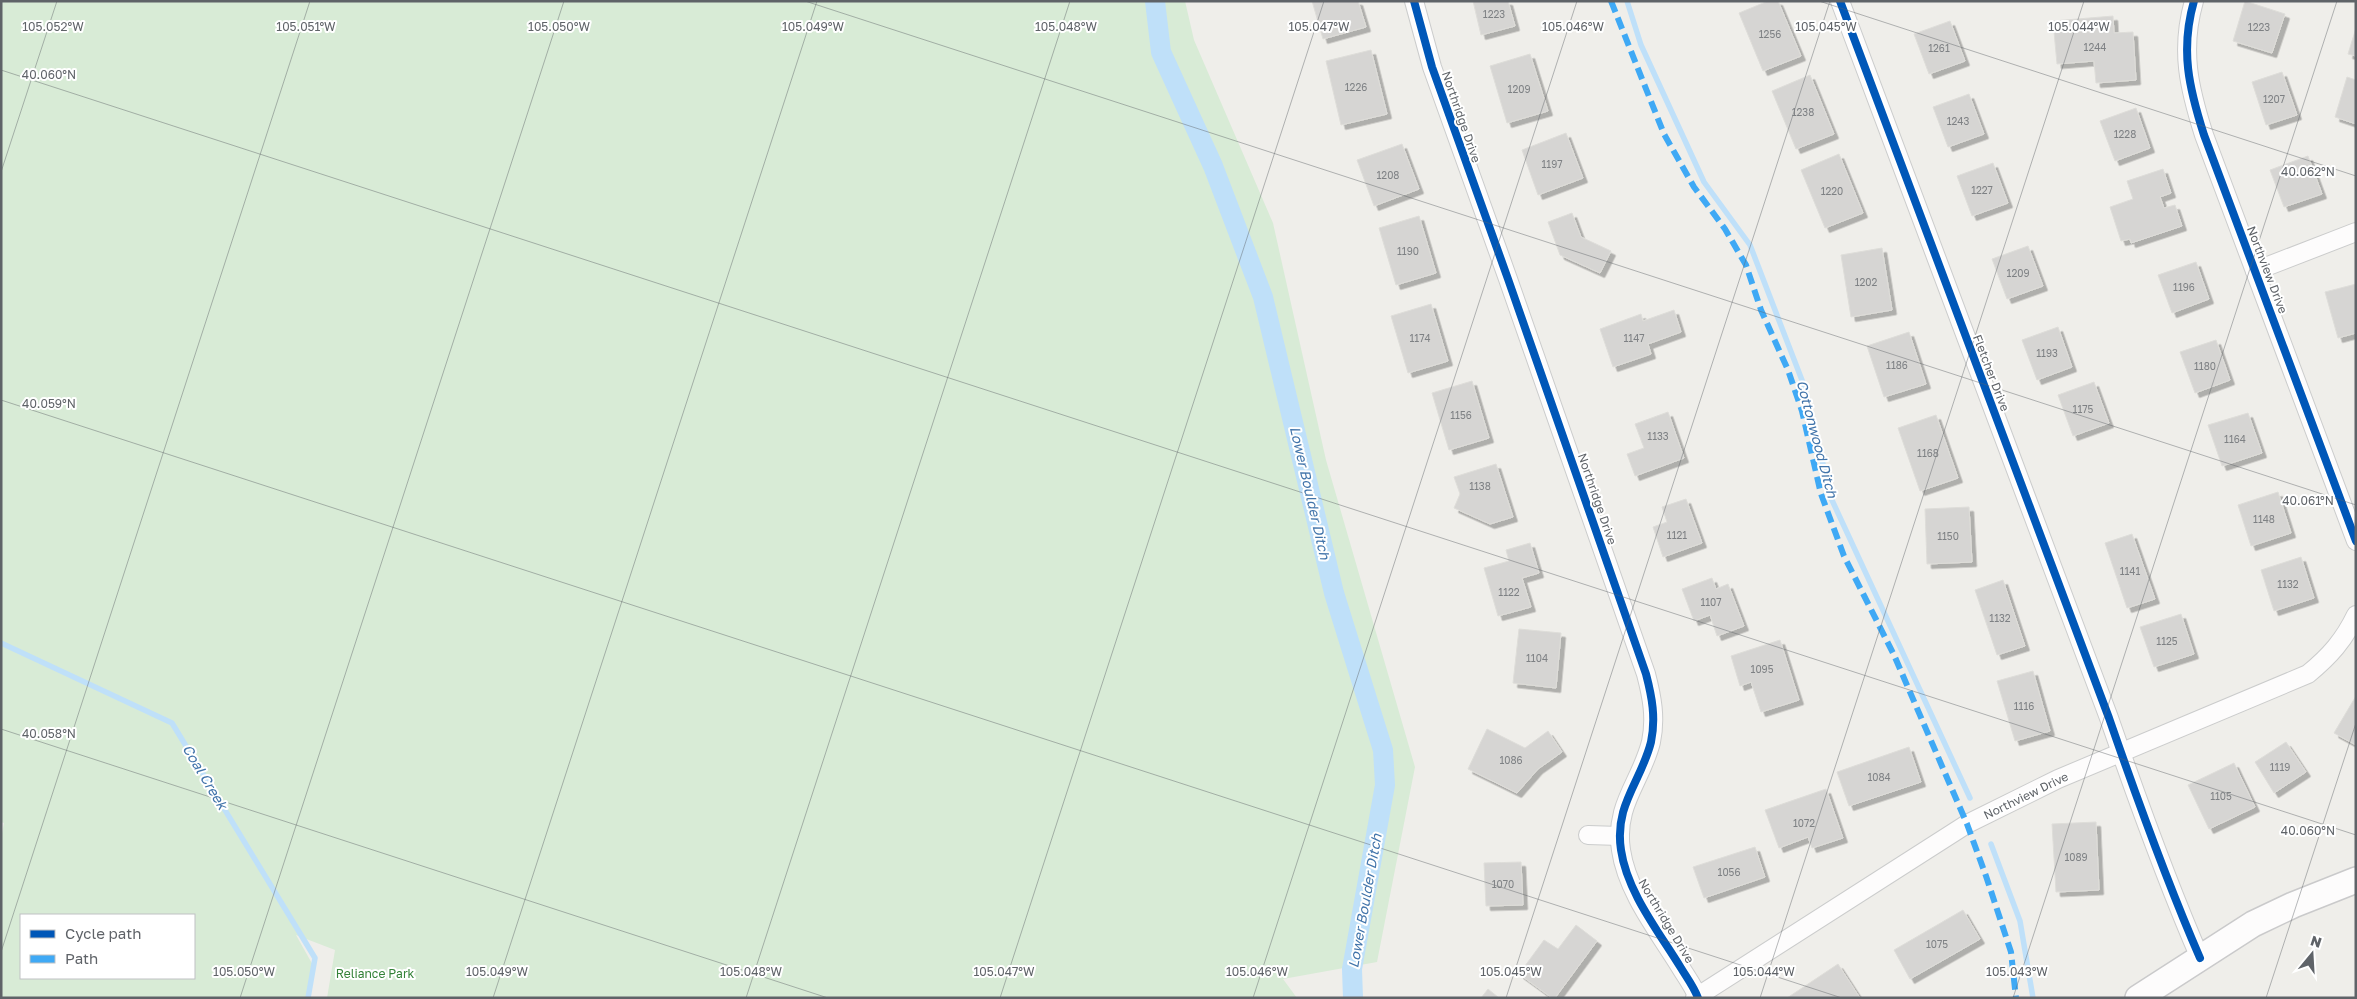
<svg xmlns="http://www.w3.org/2000/svg" width="2357" height="999" font-family="'Golos Text',sans-serif">
	<defs>
		<filter id="shadow"><feDropShadow dx="4.5" dy="4.5" stdDeviation="0" flood-color="#0004"/></filter>
	</defs>
	<rect width="100%" height="100%" fill="#efeeea"/>
	<path fill="#d8ebd6" fill-rule="evenodd" d="M1 1H1185L1194 40 1273 223 1326 460 1415 767 1377 962 1283 979 1297 998H327L335 950 296 935 314 967 307 998H1V838L4 823 1 822ZM21 915H194V978H21Z"/>
	<g fill="none" stroke-linecap="round" stroke-linejoin="round">
		<g stroke="#bfe0f9" stroke-width="5.5">
			<polyline points="1627,1 1641,45 1704,182 1750,245 1805,388 1831,498 1970,798"/>
			<polyline points="1,643 172,723 315,958 308,998"/>
			<polyline points="1991,844 2020,921 2033,998"/>
		</g>
		<polyline stroke="#bfe0f9" stroke-width="20" points="1155,1 1161,52 1213,166 1263,297 1334,593 1383,750 1385,785 1352,969 1353,998"/>
	</g>
	<g fill="#d6d5d3" stroke="#deddd9" filter="url(#shadow)">
		<polygon points="1312,1 1358,1 1366,27 1323,39"/>
		<polygon points="1473,1 1508,1 1515,26 1481,35"/>
		<polygon points="1768,1 1778,1 1801,56 1763,71 1739,13"/>
		<polygon points="2245,1 2285,14 2272,53 2233,41"/>
		<polygon points="2113,16 2114,33 2133,32 2136,80 2096,83 2094,61 2057,64 2053,21"/>
		<polygon points="1950,21 1965,61 1929,74 1914,34"/>
		<polygon points="2356,28 2356,56 2348,54"/>
		<polygon points="1371,50 1387,114 1341,125 1326,61"/>
		<polygon points="1530,54 1548,111 1507,123 1490,66"/>
		<polygon points="2282,72 2297,115 2266,125 2252,82"/>
		<polygon points="1810,75 1834,134 1796,149 1772,91"/>
		<polygon points="2347,77 2356,80 2356,124 2335,117"/>
		<polygon points="1969,94 1984,134 1948,147 1933,107"/>
		<polygon points="2136,108 2150,148 2115,161 2100,121"/>
		<polygon points="1566,133 1583,178 1538,195 1522,150"/>
		<polygon points="1402,144 1419,189 1374,206 1357,160"/>
		<polygon points="1839,154 1863,213 1825,228 1801,170"/>
		<polygon points="2308,156 2322,194 2284,207 2270,170"/>
		<polygon points="1993,163 2008,203 1972,216 1957,176"/>
		<polygon points="2163,169 2171,193 2160,197 2164,208 2175,205 2182,226 2131,243 2130,239 2121,241 2110,207 2133,199 2127,181"/>
		<polygon points="1572,213 1581,237 1611,251 1600,273 1560,255 1548,222"/>
		<polygon points="1419,216 1436,273 1396,285 1379,228"/>
		<polygon points="2028,246 2043,286 2007,299 1992,259"/>
		<polygon points="1882,248 1892,310 1851,317 1841,255"/>
		<polygon points="2196,262 2209,299 2172,313 2158,275"/>
		<polygon points="2356,284 2356,333 2338,338 2325,292"/>
		<polygon points="1431,304 1448,361 1408,373 1391,316"/>
		<polygon points="1674,310 1681,332 1648,344 1651,354 1613,367 1600,329 1641,314 1643,321"/>
		<polygon points="2058,327 2072,367 2037,380 2022,340"/>
		<polygon points="1909,332 1926,384 1884,397 1867,346"/>
		<polygon points="2216,340 2230,380 2195,393 2180,352"/>
		<polygon points="1472,381 1489,438 1449,450 1432,393"/>
		<polygon points="2094,382 2109,423 2073,436 2058,395"/>
		<polygon points="1668,412 1684,458 1635,476 1627,454 1644,448 1635,424"/>
		<polygon points="2248,413 2262,453 2222,466 2208,425"/>
		<polygon points="1936,415 1958,478 1920,491 1898,428"/>
		<polygon points="1496,464 1513,517 1490,524 1454,508 1460,494 1454,477"/>
		<polygon points="2278,492 2291,533 2251,546 2238,505"/>
		<polygon points="1686,499 1702,543 1663,557 1653,527 1667,522 1662,507"/>
		<polygon points="1969,507 1972,562 1927,564 1925,509"/>
		<polygon points="2132,534 2155,599 2127,608 2105,543"/>
		<polygon points="1530,543 1539,573 1522,578 1531,607 1498,616 1484,568 1509,561 1506,550"/>
		<polygon points="2301,557 2314,598 2274,611 2261,570"/>
		<polygon points="1712,578 1716,589 1728,584 1744,626 1717,636 1710,615 1694,621 1682,589"/>
		<polygon points="2003,580 2025,646 1997,655 1975,590"/>
		<polygon points="2181,614 2194,654 2154,667 2140,627"/>
		<polygon points="1519,629 1561,633 1556,688 1513,683"/>
		<polygon points="1780,640 1799,700 1761,712 1751,682 1740,686 1731,656"/>
		<polygon points="2033,671 2050,731 2015,741 1997,681"/>
		<polygon points="2356,696 2356,745 2334,733"/>
		<polygon points="1487,729 1525,748 1548,731 1562,752 1538,769 1517,793 1468,769"/>
		<polygon points="2286,742 2306,772 2274,793 2255,762"/>
		<polygon points="1909,747 1921,782 1849,806 1837,772"/>
		<polygon points="2234,763 2255,807 2209,829 2188,785"/>
		<polygon points="1826,789 1843,838 1812,848 1808,837 1779,848 1765,810"/>
		<polygon points="2096,822 2099,890 2056,892 2052,824"/>
		<polygon points="1755,847 1765,877 1704,898 1693,867"/>
		<polygon points="1521,862 1523,905 1486,906 1484,863"/>
		<polygon points="1963,910 1980,939 1910,979 1894,950"/>
		<polygon points="1576,925 1597,941 1555,998 1552,998 1519,974 1544,940 1558,949"/>
		<polygon points="1838,964 1860,998 1787,998"/>
		<polygon points="1488,989 1499,998 1481,998"/>
	</g>
	<g fill="none" stroke-linecap="round" stroke-linejoin="round">
		<g stroke="#cbcccc" stroke-width="20">
			<g id="street">
				<path d="M1414 1 1432 67 1508 279 1646 674C1652 697 1656 718 1651 742 1641 782 1614 805 1621 850 1627 892 1659 932 1681 968 1687 978 1694 987 1698 998"/>
				<path d="M1840 1 2109 718C2137 799 2166 880 2200 958"/>
				<path d="M2194 1C2180 50 2189 88 2204 135L2356 541"/>
				<polyline points="2255,271 2356,232"/>
				<polyline points="1588,835 1620,836"/>
				<path d="M1695 998 1967 824 2058 779 2308 674C2330 656 2344 640 2356 615"/>
			</g>
		</g>
		<g stroke="#cacacb" stroke-width="28">
			<polyline id="secondary" points="2138,998 2253,924 2293,905 2356,880"/>
		</g>
		<use href="#street" stroke="#fdfcfc" stroke-width="18"/>
		<use href="#secondary" stroke="#fdfcfc" stroke-width="25"/>
		<polyline stroke="#3fa9f5" stroke-width="6" stroke-dasharray="12 6" stroke-linecap="butt" points="1611,1 1664,134 1694,187 1725,229 1746,265 1761,310 1788,370 1802,411 1821,494 1844,556 1894,655 1967,824 1986,876 2011,952 2016,998"/>
		<g stroke="#fff" stroke-width="11">
			<g id="cycleway">
				<path d="M1414 1 1432 67 1508 279 1646 674C1652 697 1656 718 1651 742 1641 782 1614 805 1621 850 1627 892 1659 932 1681 968 1687 978 1694 987 1698 998"/>
				<path d="M1840 1 2109 718C2137 799 2166 880 2200 958"/>
				<path d="M2194 1C2180 50 2189 88 2204 135L2356 541"/>
			</g>
		</g>
		<use href="#cycleway" stroke="#0057b8" stroke-width="8"/>
	</g>
	<path fill="none" stroke="#5f6368" stroke-width="1" stroke-opacity="0.45" d="M805 1 2356 505M1819 1 2356 176M1 70 2356 835M1 172 57 1M1 400 1842 998M1 729 828 998M1 952 310 1M240 998 564 1M493 998 817 1M746 998 1070 1M1000 998 1324 1M1253 998 1577 1M1506 998 1830 1M1760 998 2084 1M2013 998 2337 1M2266 998 2356 723"/>
	<g text-anchor="middle" stroke-width="4" stroke-linejoin="round" paint-order="stroke">
		<g font-size="10" fill="#7e8184">
			<text x="1494" y="18">1223</text>
			<text x="2259" y="31">1223</text>
			<text x="1770" y="38">1256</text>
			<text x="2095" y="51">1244</text>
			<text x="1939" y="52">1261</text>
			<text x="1356" y="91">1226</text>
			<text x="1519" y="93">1209</text>
			<text x="2274" y="103">1207</text>
			<text x="1803" y="116">1238</text>
			<text x="1958" y="125">1243</text>
			<text x="2125" y="138">1228</text>
			<text x="1552" y="168">1197</text>
			<text x="1388" y="179">1208</text>
			<text x="1982" y="194">1227</text>
			<text x="1832" y="195">1220</text>
			<text x="1408" y="255">1190</text>
			<text x="2018" y="277">1209</text>
			<text x="1866" y="286">1202</text>
			<text x="2184" y="291">1196</text>
			<text x="1420" y="342">1174</text>
			<text x="1634" y="342">1147</text>
			<text x="2047" y="357">1193</text>
			<text x="1897" y="369">1186</text>
			<text x="2205" y="370">1180</text>
			<text x="2083" y="413">1175</text>
			<text x="1461" y="419">1156</text>
			<text x="1658" y="440">1133</text>
			<text x="2235" y="443">1164</text>
			<text x="1928" y="457">1168</text>
			<text x="1480" y="490">1138</text>
			<text x="2264" y="523">1148</text>
			<text x="1677" y="539">1121</text>
			<text x="1948" y="540">1150</text>
			<text x="2130" y="575">1141</text>
			<text x="2288" y="588">1132</text>
			<text x="1509" y="596">1122</text>
			<text x="1711" y="606">1107</text>
			<text x="2000" y="622">1132</text>
			<text x="2167" y="645">1125</text>
			<text x="1537" y="662">1104</text>
			<text x="1762" y="673">1095</text>
			<text x="2024" y="710">1116</text>
			<text x="1511" y="764">1086</text>
			<text x="2280" y="771">1119</text>
			<text x="1879" y="781">1084</text>
			<text x="2221" y="800">1105</text>
			<text x="1804" y="827">1072</text>
			<text x="2076" y="861">1089</text>
			<text x="1729" y="876">1056</text>
			<text x="1503" y="888">1070</text>
			<text x="1937" y="948">1075</text>
		</g>
		<g font-size="12" fill="#5f6368" stroke="#fff">
			<text transform="translate(1461 117) rotate(71)" y="4">Northridge Drive</text>
			<text transform="translate(2267 270) rotate(69)" y="4">Northview Drive</text>
			<text transform="translate(1991 373) rotate(69)" y="4">Fletcher Drive</text>
			<text transform="translate(1597 499) rotate(71)" y="4">Northridge Drive</text>
			<text transform="translate(2026 796) rotate(-26)" y="4">Northview Drive</text>
			<text transform="translate(1666 921) rotate(59)" y="4">Northridge Drive</text>
		</g>
		<g font-size="12" fill="#348238" stroke="#fff">
			<text x="375" y="978">Reliance Park</text>
		</g>
		<g font-size="14" font-style="italic" fill="#4174aa" stroke="#fff">
			<text transform="translate(1817 439) rotate(75)" y="5">Cottonwood Ditch</text>
			<text transform="translate(1310 493) rotate(77)" y="5">Lower Boulder Ditch</text>
			<text transform="translate(205 777) rotate(59)" y="5">Coal Creek</text>
			<text transform="translate(1365 901) rotate(-80)" y="5">Lower Boulder Ditch</text>
		</g>
	</g>
	<g font-size="12" text-anchor="middle" fill="#5f6368" stroke="#fff" stroke-width="4" stroke-linejoin="round" paint-order="stroke">
		<text x="53" y="31">105.052°W</text>
		<text x="306" y="31">105.051°W</text>
		<text x="559" y="31">105.050°W</text>
		<text x="813" y="31">105.049°W</text>
		<text x="1066" y="31">105.048°W</text>
		<text x="1319" y="31">105.047°W</text>
		<text x="1573" y="31">105.046°W</text>
		<text x="1826" y="31">105.045°W</text>
		<text x="2079" y="31">105.044°W</text>
		<text x="49" y="79">40.060°N</text>
		<text x="2308" y="176">40.062°N</text>
		<text x="49" y="408">40.059°N</text>
		<text x="2308" y="505">40.061°N</text>
		<text x="49" y="738">40.058°N</text>
		<text x="2308" y="835">40.060°N</text>
		<text x="244" y="976">105.050°W</text>
		<text x="497" y="976">105.049°W</text>
		<text x="751" y="976">105.048°W</text>
		<text x="1004" y="976">105.047°W</text>
		<text x="1257" y="976">105.046°W</text>
		<text x="1511" y="976">105.045°W</text>
		<text x="1764" y="976">105.044°W</text>
		<text x="2017" y="976">105.043°W</text>
	</g>
	<rect width="2357" height="999" fill="none" stroke="#5f6368" stroke-width="5"/>
	<rect x="20" y="914" width="175" height="65" fill="#ffffff" stroke="#bfc1c3"/>
	<rect x="30" y="930" width="25" height="8" fill="#0057b8" stroke="#bfc1c3"/>
	<text x="65" y="939" font-size="15" fill="#5f6368">Cycle path</text>
	<rect x="30" y="955" width="25" height="8" fill="#3fa9f5" stroke="#bfc1c3"/>
	<text x="65" y="964" font-size="15" fill="#5f6368">Path</text>
	<g transform="translate(2312 954) rotate(18)" stroke="#ffffff" stroke-width="4" paint-order="stroke">
	<path d="M0-4L9 19L0 12L-9 19Z" fill="#5f6368"/>
	<text y="-8" font-size="14" font-weight="bold" text-anchor="middle" fill="#5f6368">N</text>
	</g>
</svg>
